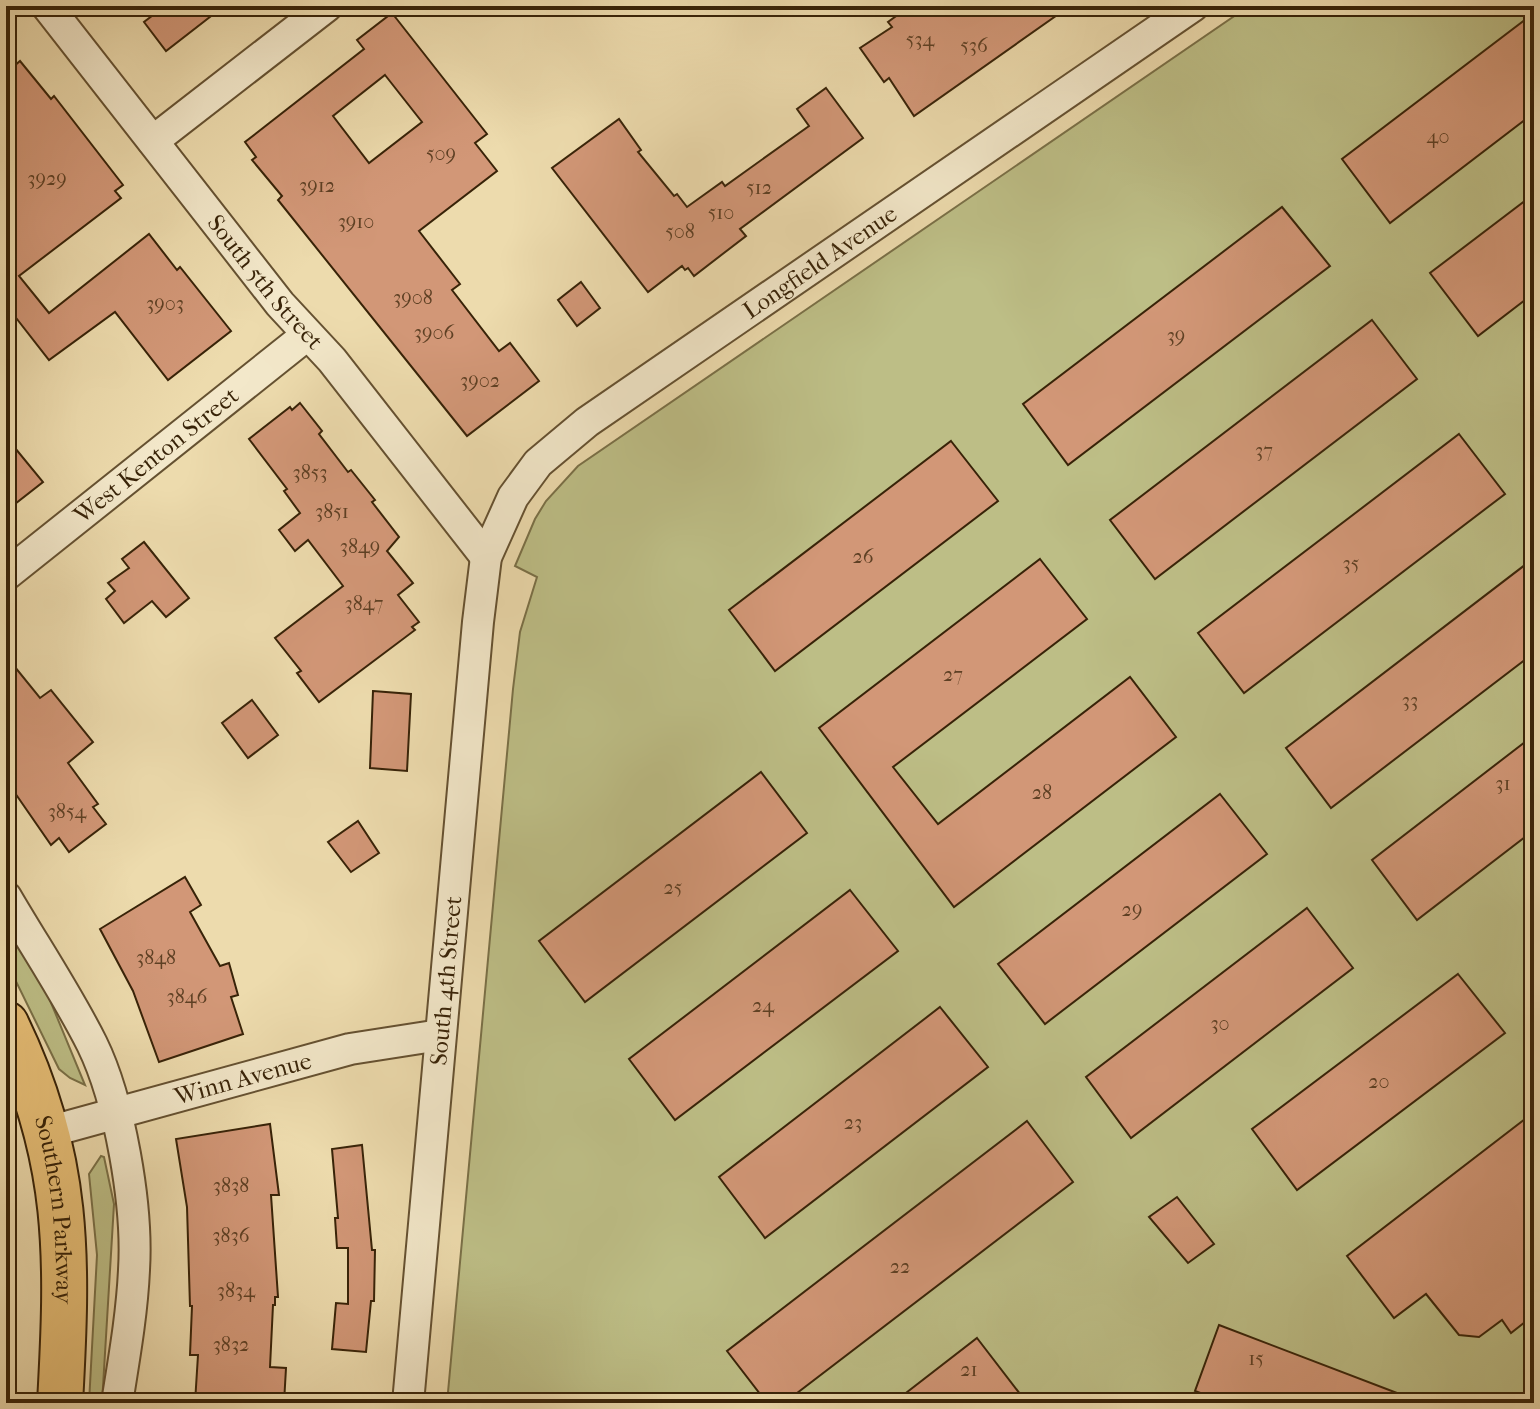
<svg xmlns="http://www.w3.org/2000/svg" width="1540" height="1409" font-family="'IM FELL French Canon',serif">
	<rect width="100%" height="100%" fill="#eddbad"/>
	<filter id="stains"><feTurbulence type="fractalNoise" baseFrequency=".0025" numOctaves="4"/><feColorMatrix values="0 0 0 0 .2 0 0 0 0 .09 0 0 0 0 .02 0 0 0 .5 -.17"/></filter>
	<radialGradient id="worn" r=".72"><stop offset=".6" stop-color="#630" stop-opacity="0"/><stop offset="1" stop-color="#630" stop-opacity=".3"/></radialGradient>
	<g fill="#bdbe86" stroke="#7a7047" stroke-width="2">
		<polygon points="1249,6 1534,6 1534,1403 447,1403 513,689 520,632 537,577 515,566 535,519 546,501 578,466"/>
		<polygon points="6,924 47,993 85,1085 70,1078 59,1069 6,961"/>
		<polygon points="101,1156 104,1157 114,1204 102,1403 89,1403 97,1255 89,1174"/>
	</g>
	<g fill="#d29777" stroke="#382308" stroke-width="2" fill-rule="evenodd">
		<polygon points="165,6 224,6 166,51 144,22"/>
		<polygon points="910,6 1070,6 914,116 889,78 884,82 860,48 892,27 888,22"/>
		<path d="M392 13 487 134 475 143 497 171 419 231 460 284 452 290 499 351 510 343 539 381 467 436 278 200 282 196 252 160 256 157 245 142 364 49 357 40ZM385 75 422 122 369 163 333 116Z"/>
		<polygon points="1534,13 1534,113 1390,223 1342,159"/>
		<polygon points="20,61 51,99 54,96 123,185 115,191 121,198 19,276 49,313 149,234 177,270 180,267 231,331 168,380 115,312 49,360 6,305 6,73"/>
		<polygon points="826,88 863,138 740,229 746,236 694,276 688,268 685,270 682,266 648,292 552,168 619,119 641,150 638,152 674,196 677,194 687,207 722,182 725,186 809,126 797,109"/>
		<polygon points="1534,194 1534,293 1478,336 1430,273"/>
		<polygon points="1282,207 1330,266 1068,465 1023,404"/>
		<polygon points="581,282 600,308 577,326 558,300"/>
		<polygon points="1372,320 1417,379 1155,579 1110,520"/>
		<polygon points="300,403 322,431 319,434 348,472 351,470 375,500 372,502 399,537 387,551 413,583 398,595 419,622 412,627 415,630 319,702 297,673 301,671 275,638 343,586 308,540 295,551 279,530 300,513 284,491 287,489 249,439 290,407 292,410"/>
		<polygon points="1459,434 1505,494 1244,693 1198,633"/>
		<polygon points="6,437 43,482 6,511"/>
		<polygon points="951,441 998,501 775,671 729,610"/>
		<polygon points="144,542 189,598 166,617 152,601 124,623 106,599 115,591 108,583 129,568 122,559"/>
		<polygon points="1534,558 1534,653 1331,808 1286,748"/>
		<polygon points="1040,559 1087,619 893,767 938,824 1130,677 1176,737 954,907 819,728"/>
		<polygon points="6,656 40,698 51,690 93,742 68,763 98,804 93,807 106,824 69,852 59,838 51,845 6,780"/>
		<polygon points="373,691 411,694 407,771 370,768"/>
		<polygon points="252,700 278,735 248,758 222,723"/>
		<polygon points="1534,735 1534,830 1417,920 1372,860"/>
		<polygon points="761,772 807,833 585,1002 539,941"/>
		<polygon points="1220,794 1267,854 1045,1024 998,964"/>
		<polygon points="358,821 379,853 351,872 328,842"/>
		<polygon points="185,877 201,905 190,912 220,966 229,963 238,995 231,997 243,1034 159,1062 133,991 100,929"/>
		<polygon points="850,890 898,951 675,1120 629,1059"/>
		<polygon points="1307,908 1353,968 1131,1138 1086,1077"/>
		<polygon points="1458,974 1505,1033 1297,1190 1252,1129"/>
		<polygon points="940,1007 988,1067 765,1238 719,1177"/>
		<polygon points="1534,1112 1534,1315 1511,1333 1502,1320 1479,1337 1459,1335 1426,1294 1394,1318 1347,1256"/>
		<polygon points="1027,1121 1073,1182 784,1403 767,1403 727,1351"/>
		<polygon points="270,1124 279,1195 271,1195 278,1297 275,1297 275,1305 273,1305 270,1367 286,1368 284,1403 195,1403 198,1355 190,1355 192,1306 190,1306 187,1207 176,1139"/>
		<polygon points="362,1145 372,1250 375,1250 374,1301 371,1301 366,1352 332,1349 336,1303 348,1304 348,1248 337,1248 335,1218 338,1218 332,1149"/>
		<polygon points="1177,1197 1214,1244 1188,1263 1149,1217"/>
		<polygon points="1219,1325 1418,1401 1418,1403 1227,1403 1195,1391"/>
		<polygon points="977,1338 1027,1403 893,1403"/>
	</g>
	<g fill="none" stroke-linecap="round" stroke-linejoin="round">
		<g stroke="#655131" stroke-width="34">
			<g id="minor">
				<path id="s1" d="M47 6 280 304 332 360 486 557"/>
				<polyline points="153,141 327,6"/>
				<path id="s2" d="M6 575 307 335"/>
				<path d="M6 897C34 945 67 994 92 1044 120 1101 138 1206 134 1270 132 1314 124 1359 117 1403"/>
				<path id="s3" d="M48 1132 350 1049 440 1035"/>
				<path id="s4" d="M408 1403 478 622 486 557 513 497 538 463 587 422 1193 6"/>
			</g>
		</g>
		<g stroke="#382308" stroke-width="48">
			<g id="primary">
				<path id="s5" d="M6 1024C71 1157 68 1260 60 1403"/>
			</g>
		</g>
		<use href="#minor" stroke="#f3e8ca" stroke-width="30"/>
		<use href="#primary" stroke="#e6be76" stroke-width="44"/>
	</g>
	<g text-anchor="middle" stroke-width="8" stroke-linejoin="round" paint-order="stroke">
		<g font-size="20" fill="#5e4024">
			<text x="920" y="46">534</text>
			<text x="974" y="52">536</text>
			<text x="1438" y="143">40</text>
			<text x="441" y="160">509</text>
			<text x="47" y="185">3929</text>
			<text x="317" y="192">3912</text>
			<text x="759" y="194">512</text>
			<text x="721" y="219">510</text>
			<text x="356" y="228">3910</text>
			<text x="680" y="238">508</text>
			<text x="413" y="304">3908</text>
			<text x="165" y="310">3903</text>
			<text x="434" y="339">3906</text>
			<text x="1176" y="342">39</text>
			<text x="480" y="387">3902</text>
			<text x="1264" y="457">37</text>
			<text x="310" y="479">3853</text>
			<text x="332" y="518">3851</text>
			<text x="360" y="553">3849</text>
			<text x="863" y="563">26</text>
			<text x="1351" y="570">35</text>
			<text x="364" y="610">3847</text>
			<text x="953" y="681">27</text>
			<text x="1410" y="707">33</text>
			<text x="1503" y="790">31</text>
			<text x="1042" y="799">28</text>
			<text x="67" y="818">3854</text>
			<text x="673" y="894">25</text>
			<text x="1132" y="916">29</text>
			<text x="156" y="964">3848</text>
			<text x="187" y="1003">3846</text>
			<text x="763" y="1012">24</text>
			<text x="1220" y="1030">30</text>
			<text x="1379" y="1088">20</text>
			<text x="853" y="1129">23</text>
			<text x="231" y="1192">3838</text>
			<text x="231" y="1242">3836</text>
			<text x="900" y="1273">22</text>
			<text x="236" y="1297">3834</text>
			<text x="231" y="1351">3832</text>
			<text x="1256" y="1365">15</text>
			<text x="969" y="1376">21</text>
		</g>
		<g font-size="24" fill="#382308" stroke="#f3e8ca">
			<text dy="8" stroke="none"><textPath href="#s4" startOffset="1304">Longfield Avenue</textPath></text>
			<text dy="8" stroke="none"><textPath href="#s1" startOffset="352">South 5th Street</textPath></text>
			<text dy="8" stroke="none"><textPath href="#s2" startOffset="192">West Kenton Street</textPath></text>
			<text dy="8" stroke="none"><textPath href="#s4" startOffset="424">South 4th Street</textPath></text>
			<text dy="8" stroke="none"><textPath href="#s3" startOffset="202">Winn Avenue</textPath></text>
			<text dy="8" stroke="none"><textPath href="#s5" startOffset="194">Southern Parkway</textPath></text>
		</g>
	</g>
	<rect width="1540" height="1409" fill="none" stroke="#eddbad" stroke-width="32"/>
	<rect x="8" y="8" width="1524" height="1393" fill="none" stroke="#382308" stroke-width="4"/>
	<rect x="16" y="16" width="1508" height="1377" fill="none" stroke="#382308" stroke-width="2"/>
	<rect width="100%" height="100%" filter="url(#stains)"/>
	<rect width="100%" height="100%" fill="url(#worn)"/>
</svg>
